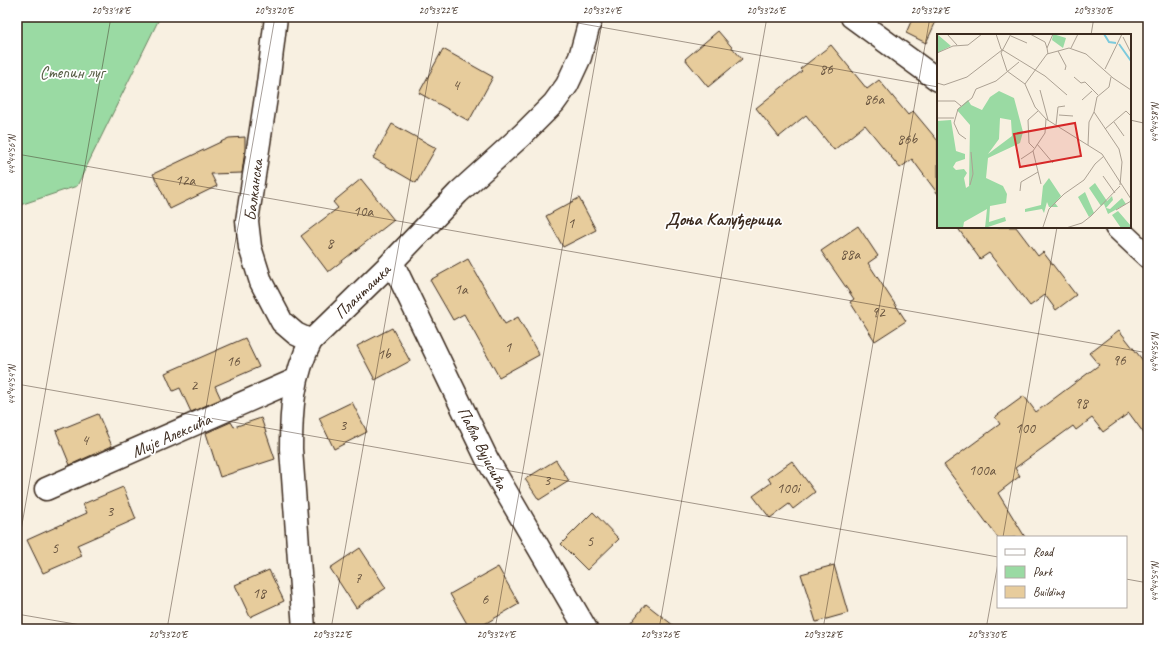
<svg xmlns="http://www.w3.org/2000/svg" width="1165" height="646" font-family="Caveat,sans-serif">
	<rect width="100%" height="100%" fill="#f8f0e1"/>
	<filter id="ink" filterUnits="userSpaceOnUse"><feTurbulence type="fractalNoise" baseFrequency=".025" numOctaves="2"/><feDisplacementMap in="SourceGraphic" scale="8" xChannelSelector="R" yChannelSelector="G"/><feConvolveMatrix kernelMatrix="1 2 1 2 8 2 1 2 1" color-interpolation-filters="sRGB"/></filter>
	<g filter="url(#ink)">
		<polygon fill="#9adaa3" stroke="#6a8260" points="17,17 160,17 77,186 17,206"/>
		<g fill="#e7cc9c" stroke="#3b2a1e">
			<polygon points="913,17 938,17 926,43 906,33"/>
			<polygon points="718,31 742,59 708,87 685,59"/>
			<polygon points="831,45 867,89 879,80 908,115 913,111 938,141 938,194 912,159 900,168 865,125 834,150 806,115 779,137 756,108 802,71 800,69"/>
			<polygon points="443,49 493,77 469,121 419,93"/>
			<polygon points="392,124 436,148 416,183 373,158"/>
			<polygon points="245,137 245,149 242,173 211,174 217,186 170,209 153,174 229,138"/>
			<polygon points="361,179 394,220 328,272 301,236 338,208 333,202"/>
			<polygon points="579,198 596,230 563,247 546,216"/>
			<polygon points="858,226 878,256 868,263 906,321 875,341 850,302 854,299 821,251"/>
			<polygon points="957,227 1016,227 1038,256 1043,252 1076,295 1056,310 1045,295 1030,306 989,253 980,259"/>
			<polygon points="468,259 505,324 518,317 539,355 499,377 464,314 453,320 430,280"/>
			<polygon points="392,328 410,361 375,380 357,346"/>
			<polygon points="1119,330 1148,367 1148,439 1129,413 1103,432 1092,418 1076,430 1073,426 1015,468 1020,476 998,493 1025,537 998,538 944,465 1000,424 995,417 1024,396 1036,412 1099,365 1089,353"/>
			<polygon points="245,338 259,367 215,386 221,399 191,412 180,388 173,391 165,373"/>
			<polygon points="352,402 367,432 334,449 319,418"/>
			<polygon points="98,414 112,446 70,465 56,431"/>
			<polygon points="261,418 275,459 220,477 206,433 231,422 234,427"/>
			<polygon points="556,460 569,481 539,500 525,479"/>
			<polygon points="792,461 815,492 793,509 789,504 770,518 753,496 771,483 768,478"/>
			<polygon points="123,487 136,519 77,545 82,556 43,573 27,540 87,513 83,504"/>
			<polygon points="593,512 619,539 587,570 561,544"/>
			<polygon points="360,548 386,588 356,608 330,568"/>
			<polygon points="834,565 848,613 816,622 801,574"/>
			<polygon points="498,567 519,604 476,629 470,629 450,594"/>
			<polygon points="269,570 284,601 250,617 235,585"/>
			<polygon points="646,604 678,629 626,629"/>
		</g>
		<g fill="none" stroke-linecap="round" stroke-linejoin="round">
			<g stroke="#3b2a1e" stroke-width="25">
				<g id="minor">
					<polyline points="276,17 268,84 247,221 250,247 261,282 282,322 296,334 311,341"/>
					<polyline points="392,262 487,459 586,629"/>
					<polyline points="46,489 295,380"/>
					<path d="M304 629 291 449C291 410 293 376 311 341L392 262 458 193 522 135 554 103 567 85 580 57 591 17"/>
				</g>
			</g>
			<g stroke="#3b2a1e" stroke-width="25">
				<g id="tertiary">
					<polyline points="852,17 938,80"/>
					<polyline points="1116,227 1148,257"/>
				</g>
			</g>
			<use href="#minor" stroke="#fff" stroke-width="22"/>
			<use href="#tertiary" stroke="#fff" stroke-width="22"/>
		</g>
	</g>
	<path fill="none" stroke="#3b2a1e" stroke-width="1" stroke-opacity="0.45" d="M544 17 938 87M1091 35 1094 17M1130 120 1148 124M17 154 1148 353M17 384 998 557M1003 537 1057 227M17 553 111 17M1126 579 1148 583M17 614 104 629M167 629 275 17M331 629 439 17M495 629 603 17M659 629 767 17M823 629 930 17M986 629 998 563"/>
	<g text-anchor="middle" stroke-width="3.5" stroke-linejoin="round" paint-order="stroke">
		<g font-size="15" fill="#66523e">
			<text x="826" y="74">86</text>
			<text x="456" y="90">4</text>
			<text x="874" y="104">86a</text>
			<text x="907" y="144">86b</text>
			<text x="185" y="185">12a</text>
			<text x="363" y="216">10a</text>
			<text x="571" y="228">1</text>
			<text x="330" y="248">8</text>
			<text x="850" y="259">88a</text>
			<text x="461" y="294">1a</text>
			<text x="878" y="317">92</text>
			<text x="508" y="352">1</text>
			<text x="384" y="359">1b</text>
			<text x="1119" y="365">96</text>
			<text x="233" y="366">16</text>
			<text x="194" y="390">2</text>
			<text x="1081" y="408">98</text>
			<text x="343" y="430">3</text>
			<text x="1025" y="433">100</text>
			<text x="85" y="445">4</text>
			<text x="982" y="475">100a</text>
			<text x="547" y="485">3</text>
			<text x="788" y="493">100i</text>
			<text x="110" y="516">3</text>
			<text x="590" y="546">5</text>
			<text x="55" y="553">5</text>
			<text x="358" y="583">7</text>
			<text x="259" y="598">18</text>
			<text x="485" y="604">6</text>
		</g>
		<g font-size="17" fill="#585f46" stroke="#fff">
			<text x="72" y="78">Степин луг</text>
		</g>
		<g font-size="17" fill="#3b2a1e" stroke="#fff">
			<text transform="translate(253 190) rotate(-83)" y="6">Балканска</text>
			<text transform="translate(362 291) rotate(-44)" y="6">Планташка</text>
			<text transform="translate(171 435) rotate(-24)" y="6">Мије Алексића</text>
			<text transform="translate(483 448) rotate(63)" y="6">Павла Вујисића</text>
		</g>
		<g font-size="18" font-weight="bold" fill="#3b2a1e" stroke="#fff">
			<text x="723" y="225">Доња Калуђерица</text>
		</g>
	</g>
	<g transform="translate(937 34)">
		<rect width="194" height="194" fill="#f8f0e1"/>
		<path d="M0 0 14 12 0 19ZM116 0 129 4 126 14 115 6ZM62 57 77 64 86 98 83 109 51 124 49 144 66 152 70 160 69 169 53 172 52 188 68 183 69 187 48 194 50 175 27 188 26 194H0V87L14 86 19 117 28 120V125L19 128 16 133 19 136 27 135 30 139 27 144 29 154 32 152 33 91 20 76 31 66 34 71 45 76 53 63ZM63 84 74 86 75 102 51 120 62 105ZM112 144 124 162 118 169 121 173H112L110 168 107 179 105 175 88 178V175L104 171 106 152ZM158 149 170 167 175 162 176 166 169 174 173 175 185 164 189 170 171 180 167 170 164 172 152 154ZM148 158 157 179 152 183 141 163ZM181 177 194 192V194H184L175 181Z" fill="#9adaa3" fill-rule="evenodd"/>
		<path fill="none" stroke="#7dcadc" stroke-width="2" d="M167 0 172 8 179 9M182 10 194 27"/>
		<path fill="none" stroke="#aca193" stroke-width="1" d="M10 0 20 11M59 0 64 15 108 42 130 61M74 0 64 19 70 37 88 50 98 73 109 85 165 120 194 165M93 0 108 8 110 14M74 2 90 9M186 3 194 19M134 14 141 0M121 17 129 32 128 36M0 19 16 12 31 11 45 0M111 20 110 14 116 0M168 35 185 0M137 43 144 49 148 48 161 61M0 49 7 51 30 43 65 16M88 50 110 20 132 14 149 20 176 44 194 56M103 56 111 86M145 66 155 57M0 67H18L24 72M157 78 182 115 185 128 183 151M122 81 136 82M0 84H17M177 88 187 102M119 91 121 73 128 72M168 95 189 77 194 82M29 105 22 100 17 89 21 75 35 64 39 55 59 47 82 28M100 110 116 129M151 111 152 88 157 78 160 63 172 53 174 43M97 114 92 109 91 86 101 77M84 125 96 117M166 142 178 159M104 150 96 117 108 99 109 85M33 151 36 140 34 118M83 157 84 148 101 138M179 176 194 167M106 193 112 175 127 160 147 146 158 130 167 122M129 194 145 189 154 182 183 152"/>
		<path fill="#d62828" fill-opacity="0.15" stroke="#d62828" stroke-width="2" d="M138 89 144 122 83 133 77 100Z"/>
		<rect width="194" height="194" fill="none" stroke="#3b2a1e" stroke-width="2"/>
	</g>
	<rect width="1165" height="646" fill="none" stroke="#fff" stroke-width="44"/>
	<rect x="997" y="536" width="130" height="72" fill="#ffffff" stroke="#b1aaa5"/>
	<rect x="1005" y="549" width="20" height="6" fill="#ffffff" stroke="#b1aaa5"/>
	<text x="1033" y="556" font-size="12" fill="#3b2a1e">Road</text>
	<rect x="1005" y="566" width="20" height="12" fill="#9adaa3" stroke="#b1aaa5"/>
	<text x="1033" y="576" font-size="12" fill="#3b2a1e">Park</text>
	<rect x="1005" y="586" width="20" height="12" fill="#e7cc9c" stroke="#b1aaa5"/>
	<text x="1033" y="596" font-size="12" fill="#3b2a1e">Building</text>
	<rect x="22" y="22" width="1121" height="602" fill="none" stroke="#3b2a1e" stroke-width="1.5"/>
	<g font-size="10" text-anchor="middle" fill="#3b2a1e">
		<text x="111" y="14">20°33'18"E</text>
		<text x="274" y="14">20°33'20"E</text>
		<text x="438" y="14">20°33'22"E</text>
		<text x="602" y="14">20°33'24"E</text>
		<text x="766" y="14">20°33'26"E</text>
		<text x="930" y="14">20°33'28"E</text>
		<text x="1093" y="14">20°33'30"E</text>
		<text transform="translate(1154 123) rotate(-90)" y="4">44°44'58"N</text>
		<text transform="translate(11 155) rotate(-90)" y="4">44°44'56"N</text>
		<text transform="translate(1154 353) rotate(-90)" y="4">44°44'56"N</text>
		<text transform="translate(11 385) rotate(-90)" y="4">44°44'54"N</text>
		<text transform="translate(1154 582) rotate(-90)" y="4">44°44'54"N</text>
		<text x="168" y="638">20°33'20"E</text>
		<text x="332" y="638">20°33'22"E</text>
		<text x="496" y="638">20°33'24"E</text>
		<text x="660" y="638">20°33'26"E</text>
		<text x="823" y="638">20°33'28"E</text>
		<text x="987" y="638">20°33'30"E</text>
	</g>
</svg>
